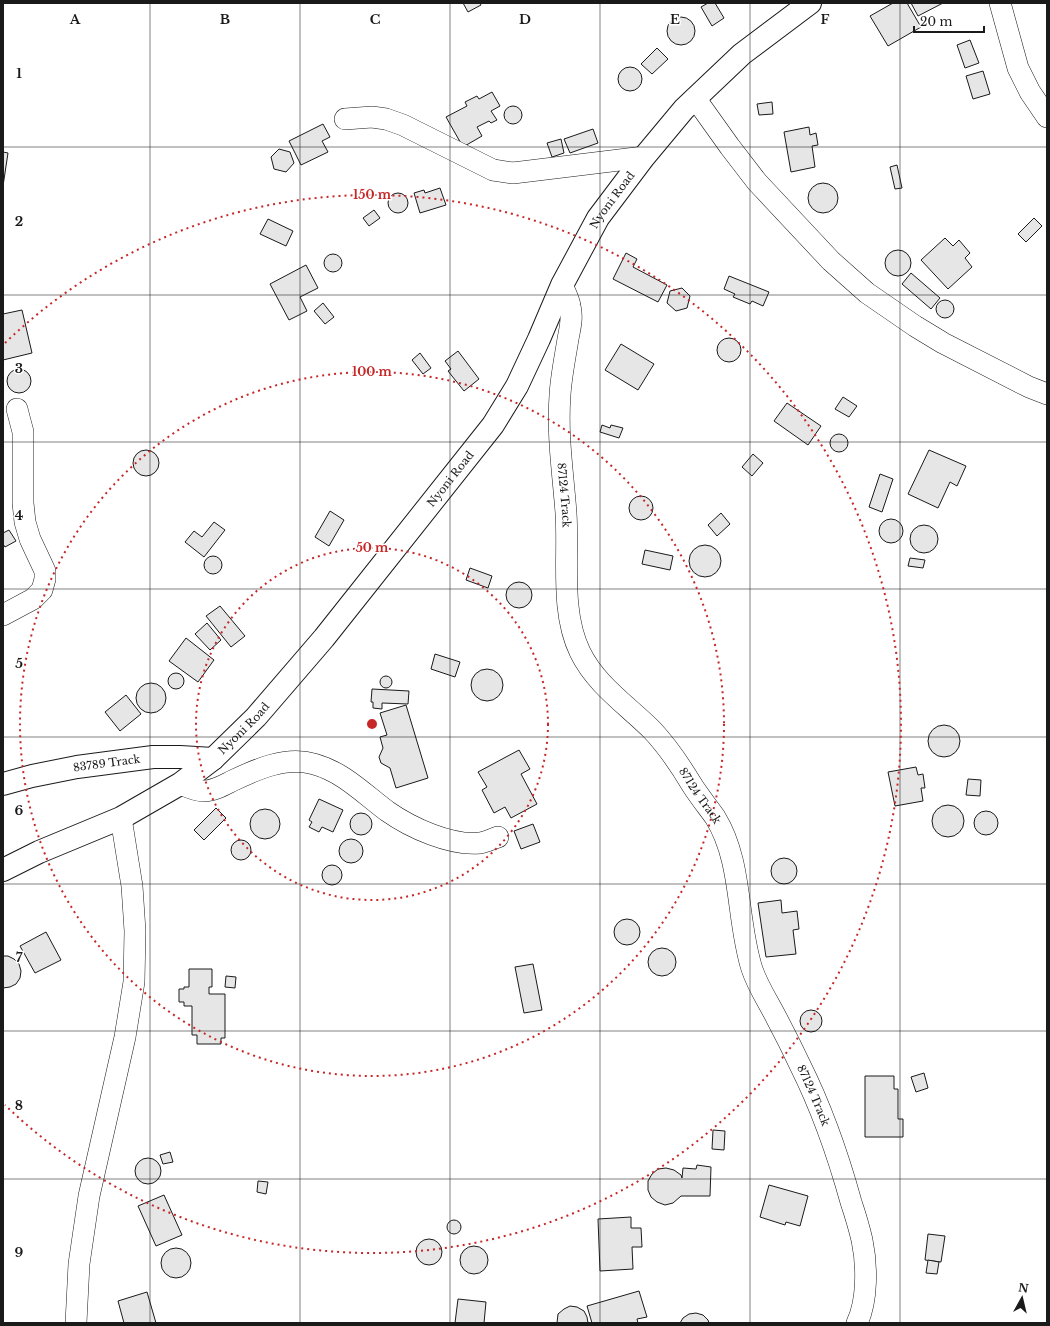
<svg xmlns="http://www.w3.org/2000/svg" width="1050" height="1326" font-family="'Libre Baskerville',serif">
	<rect width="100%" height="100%" fill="#fff"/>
	<g fill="#e6e6e6" stroke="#1a1a1a">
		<polygon points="463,3 480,3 481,5 468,12"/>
		<polygon points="708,3 715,3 724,18 712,26 701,7"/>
		<polygon points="893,3 907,3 921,27 888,46 870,16"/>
		<polygon points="911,3 943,3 918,16"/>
		<circle cx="681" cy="31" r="14"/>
		<polygon points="970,40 979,63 965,68 957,45"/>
		<polygon points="657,48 668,59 652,74 641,64"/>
		<circle cx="630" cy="79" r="12"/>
		<polygon points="983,71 990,94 973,99 966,76"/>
		<polygon points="492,92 500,106 491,111 497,120 491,123 489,121 477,127 482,136 463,147 446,117 467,106 465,102 477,96 479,99"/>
		<polygon points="772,102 773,114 759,115 757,104"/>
		<circle cx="513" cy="115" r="9"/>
		<polygon points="323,124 330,137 322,141 328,152 301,165 289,141"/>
		<polygon points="809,127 810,135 816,133 818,145 812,146 815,167 791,172 784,132"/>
		<polygon points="593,129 598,143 570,153 564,139"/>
		<polygon points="561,139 564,153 552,157 547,143"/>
		<polygon points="279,149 290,152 294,163 286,172 274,169 271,157"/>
		<polygon points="3,152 8,153 3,186"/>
		<polygon points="897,165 902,188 895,189 890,167"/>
		<circle cx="823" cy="198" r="15"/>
		<polygon points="440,188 446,205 420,213 414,193 424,190 425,193"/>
		<circle cx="398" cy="203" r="10"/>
		<polygon points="374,210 380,218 369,226 363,218"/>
		<polygon points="1034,218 1042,226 1026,242 1018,234"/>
		<polygon points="268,219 293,231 286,246 260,234"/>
		<polygon points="945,238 953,246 959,240 970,253 965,258 972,267 948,289 921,260"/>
		<circle cx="898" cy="263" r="13"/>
		<polygon points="626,253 637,259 633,267 667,285 658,302 613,279"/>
		<circle cx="333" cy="263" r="9"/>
		<polygon points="306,265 318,288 300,297 307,311 289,320 270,284"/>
		<polygon points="911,273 940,298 931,309 902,284"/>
		<polygon points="729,276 769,292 763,306 752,301 750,304 733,297 735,294 724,289"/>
		<polygon points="682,288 690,296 687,308 676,311 667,303 670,291"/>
		<circle cx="945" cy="309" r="9"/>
		<polygon points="323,303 334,317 325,324 314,311"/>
		<polygon points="22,310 32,353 3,360 3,314"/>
		<circle cx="729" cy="350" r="12"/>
		<polygon points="621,344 654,364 638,390 605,370"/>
		<polygon points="458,351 479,379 464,391 448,371 451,369 445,361"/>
		<polygon points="420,353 431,368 423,374 412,360"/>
		<circle cx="19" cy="381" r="12"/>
		<polygon points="843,397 857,406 849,417 835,409"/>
		<polygon points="787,403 821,426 808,445 774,421"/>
		<polygon points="602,425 610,428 611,425 623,428 619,438 600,432"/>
		<circle cx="839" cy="443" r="9"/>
		<circle cx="146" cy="463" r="13"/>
		<polygon points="929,450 966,466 957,486 950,482 938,508 908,494"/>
		<polygon points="753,454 763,463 752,476 742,467"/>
		<polygon points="880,474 893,479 882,512 869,507"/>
		<circle cx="641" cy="508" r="12"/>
		<polygon points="330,511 344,520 329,546 315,537"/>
		<polygon points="721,513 730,524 717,536 708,525"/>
		<circle cx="891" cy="531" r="12"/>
		<polygon points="214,522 225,530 204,557 185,542 194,531 202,537"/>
		<circle cx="924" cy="539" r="14"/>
		<polygon points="9,530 16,541 5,547 3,544 3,533"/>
		<circle cx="705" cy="561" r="16"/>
		<polygon points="645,550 673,556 670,570 642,564"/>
		<circle cx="213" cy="565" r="9"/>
		<polygon points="910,558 925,560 923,568 908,566"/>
		<polygon points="470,568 492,576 488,588 466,580"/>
		<circle cx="519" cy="595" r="13"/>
		<polygon points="220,606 245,636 231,647 206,616"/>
		<polygon points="207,623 221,640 210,650 195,634"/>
		<polygon points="186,638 214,660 198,682 169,661"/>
		<polygon points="435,654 460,662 455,677 431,669"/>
		<circle cx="487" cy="685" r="16"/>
		<circle cx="176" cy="681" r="8"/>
		<circle cx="386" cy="682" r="6"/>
		<circle cx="151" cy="698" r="15"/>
		<polygon points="372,689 409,691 408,704 382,703 382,709 373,708 373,702 371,702"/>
		<polygon points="126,695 141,714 120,731 105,712"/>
		<polygon points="406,705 428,778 396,788 390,768 381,763 379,757 383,748 380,737 387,735 380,713"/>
		<circle cx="944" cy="741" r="16"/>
		<polygon points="519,750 530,769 521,774 537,804 511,818 505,807 494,813 482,790 487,787 478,772"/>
		<polygon points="916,767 918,775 923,774 925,788 921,788 923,801 895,806 888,772"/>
		<polygon points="968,779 981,780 980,796 966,795"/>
		<polygon points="319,799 343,810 333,832 322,827 319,832 309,827 312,822 309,820"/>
		<circle cx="948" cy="821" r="16"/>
		<polygon points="216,808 226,818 204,840 194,830"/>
		<circle cx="265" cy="824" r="15"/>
		<circle cx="986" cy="823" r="12"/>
		<circle cx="361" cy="824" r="11"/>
		<polygon points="533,824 540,842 521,849 514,831"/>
		<circle cx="351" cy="851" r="12"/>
		<circle cx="241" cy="850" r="10"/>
		<circle cx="784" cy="871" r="13"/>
		<circle cx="332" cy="875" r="10"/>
		<polygon points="781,900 782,913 797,911 799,929 793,930 796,954 766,957 758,903"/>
		<circle cx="627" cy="932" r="13"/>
		<polygon points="46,932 61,960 35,973 20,946"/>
		<circle cx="662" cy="962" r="14"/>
		<polygon points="3,956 8,956 14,959 19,964 21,971 20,978 16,984 10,987 3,988"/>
		<polygon points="533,964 542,1010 524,1013 515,967"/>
		<polygon points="189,969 212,969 212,987 209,987 209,994 225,994 225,1038 221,1038 221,1044 197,1044 197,1035 192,1035 192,1006 184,1006 184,1002 179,1002 179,989 184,989 184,987 189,987"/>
		<polygon points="226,976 236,977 235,988 225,987"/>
		<circle cx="811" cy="1021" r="11"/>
		<polygon points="924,1073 928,1088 916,1092 911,1077"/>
		<polygon points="865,1076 894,1076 894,1089 898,1089 898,1119 903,1119 903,1137 865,1137"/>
		<polygon points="713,1130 725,1131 724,1150 712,1149"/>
		<polygon points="170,1152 173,1162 163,1164 160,1155"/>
		<circle cx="148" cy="1171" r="13"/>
		<polygon points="697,1165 711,1167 710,1196 681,1196 673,1203 665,1205 657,1202 651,1197 648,1190 648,1181 652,1174 658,1169 666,1168 674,1170 681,1175 682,1178 683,1168 696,1169"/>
		<polygon points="258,1181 268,1182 266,1194 257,1192"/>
		<polygon points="769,1185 808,1196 800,1226 786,1222 785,1225 760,1217"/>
		<polygon points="164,1195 182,1235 156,1246 138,1206"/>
		<polygon points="631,1217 631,1228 641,1228 642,1247 632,1247 633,1269 600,1271 598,1219"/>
		<circle cx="454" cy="1227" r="7"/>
		<polygon points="928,1234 945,1236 941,1262 925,1260"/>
		<circle cx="429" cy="1252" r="13"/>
		<circle cx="474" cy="1260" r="14"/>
		<circle cx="176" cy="1263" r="15"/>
		<polygon points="928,1260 939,1262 937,1274 926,1273"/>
		<polygon points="639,1291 647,1317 637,1319 638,1323 592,1323 587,1306"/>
		<polygon points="147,1292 156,1323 124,1323 118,1301"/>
		<polygon points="458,1299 486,1302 484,1323 455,1323"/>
		<polygon points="570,1306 577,1307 584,1311 587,1317 588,1323 557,1323 558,1314 564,1309"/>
		<polygon points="696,1313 703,1315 708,1320 709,1323 680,1323 683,1318 689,1314"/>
	</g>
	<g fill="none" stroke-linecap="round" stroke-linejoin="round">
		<g stroke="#1a1a1a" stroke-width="22">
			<g id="street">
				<polyline points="1000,3 1018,68 1030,92 1047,117"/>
				<polyline points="695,98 730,147 757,182 831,261 867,293 915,326 943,343 1029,387 1047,394"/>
				<polyline points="345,119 372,117 386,119 403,125 493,170 513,173 644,157"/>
				<path id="s1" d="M562 285C565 292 569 299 570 306 573 318 570 328 568 339 565 358 561 377 560 395 557 436 563 473 566 513 569 558 560 611 580 652 596 685 627 705 652 730 668 747 680 765 692 785 699 796 707 806 715 817 743 862 736 919 752 969 758 987 769 1003 777 1019 785 1034 793 1050 800 1065 822 1109 838 1155 851 1202 855 1214 859 1227 862 1240 867 1264 868 1300 857 1323"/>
				<polyline points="3,615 33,599 42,590 45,579 45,571 30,539 25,522 23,503 23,432 17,409"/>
				<path d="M180 784C188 787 196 791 204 791 214 791 224 785 232 781 257 769 286 756 314 764 343 772 363 793 387 811 411 828 451 846 480 843 486 842 492 839 498 837"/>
				<polyline points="76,1323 79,1264 89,1196 125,1037 134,982 135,931 132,886 121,818"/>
			</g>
		</g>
		<g stroke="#1a1a1a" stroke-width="24">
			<g id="secondary">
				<path id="s2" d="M3 784 32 776 77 767 153 757H180L213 759"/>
				<path id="s3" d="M3 870 39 852 121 818 180 784 213 759 256 717 324 638 493 425 517 386 539 339 562 285 598 218 644 157 684 109 742 54 810 3"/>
			</g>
		</g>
		<use href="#street" stroke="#fff" stroke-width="21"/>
		<use href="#secondary" stroke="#fff" stroke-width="22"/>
	</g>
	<path fill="none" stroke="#1a1a1a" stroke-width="1" stroke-opacity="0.55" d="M150 3V1323M300 3V1323M450 3V1323M600 3V1323M750 3V1323M900 3V1323M3 147H1047M3 295H1047M3 442H1047M3 589H1047M3 737H1047M3 884H1047M3 1031H1047M3 1179H1047"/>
	<g fill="none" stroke="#c62828" stroke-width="2" stroke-dasharray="2 4">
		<circle cx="372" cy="724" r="176"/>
		<circle cx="372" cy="724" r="352"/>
		<path d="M5 343A529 529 0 1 1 5 1105"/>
	</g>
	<g text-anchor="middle" stroke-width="3" stroke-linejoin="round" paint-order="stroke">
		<g font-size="11" fill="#1a1a1a" stroke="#fff">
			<text dy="4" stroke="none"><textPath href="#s3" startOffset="930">Nyoni Road</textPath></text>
			<text dy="4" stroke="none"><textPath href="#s3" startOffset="606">Nyoni Road</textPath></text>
			<text dy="4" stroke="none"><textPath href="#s1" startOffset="213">87124 Track</textPath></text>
			<text dy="4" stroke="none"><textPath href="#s3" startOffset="282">Nyoni Road</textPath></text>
			<text dy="4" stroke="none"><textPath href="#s2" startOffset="106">83789 Track</textPath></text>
			<text dy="4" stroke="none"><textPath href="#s1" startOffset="560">87124 Track</textPath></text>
			<text dy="4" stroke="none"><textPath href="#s1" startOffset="884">87124 Track</textPath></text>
		</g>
	</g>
	<g font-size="13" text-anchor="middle" font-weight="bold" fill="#1a1a1a" stroke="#fff" stroke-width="3" stroke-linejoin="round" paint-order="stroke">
		<text x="75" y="24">A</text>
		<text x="225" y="24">B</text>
		<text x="375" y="24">C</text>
		<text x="525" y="24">D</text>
		<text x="675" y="24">E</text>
		<text x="825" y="24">F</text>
		<text x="19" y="78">1</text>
		<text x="19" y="226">2</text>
		<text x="19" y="373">3</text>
		<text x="19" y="520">4</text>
		<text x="19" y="668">5</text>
		<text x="19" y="815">6</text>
		<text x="19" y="962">7</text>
		<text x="19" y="1110">8</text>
		<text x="19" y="1257">9</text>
	</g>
	<circle cx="372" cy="724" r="6" fill="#c62828" stroke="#fff" stroke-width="2"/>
	<g font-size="12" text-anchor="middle" font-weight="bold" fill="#c62828" stroke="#fff" stroke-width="3" stroke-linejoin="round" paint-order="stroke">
		<text x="372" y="199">150 m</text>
		<text x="372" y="376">100 m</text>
		<text x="372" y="552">50 m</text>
	</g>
	<rect width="1050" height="1326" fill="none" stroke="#1a1a1a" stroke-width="8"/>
	<g transform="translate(1022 1298) rotate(8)" stroke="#ffffff" stroke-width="3" paint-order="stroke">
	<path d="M0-3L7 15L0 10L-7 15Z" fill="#1a1a1a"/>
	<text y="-6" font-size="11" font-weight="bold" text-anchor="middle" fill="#1a1a1a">N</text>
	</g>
	<path d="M914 26v6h70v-6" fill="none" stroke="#1a1a1a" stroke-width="2"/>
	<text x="920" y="26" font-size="12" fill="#1a1a1a" stroke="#ffffff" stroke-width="3" paint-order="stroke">20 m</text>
</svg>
